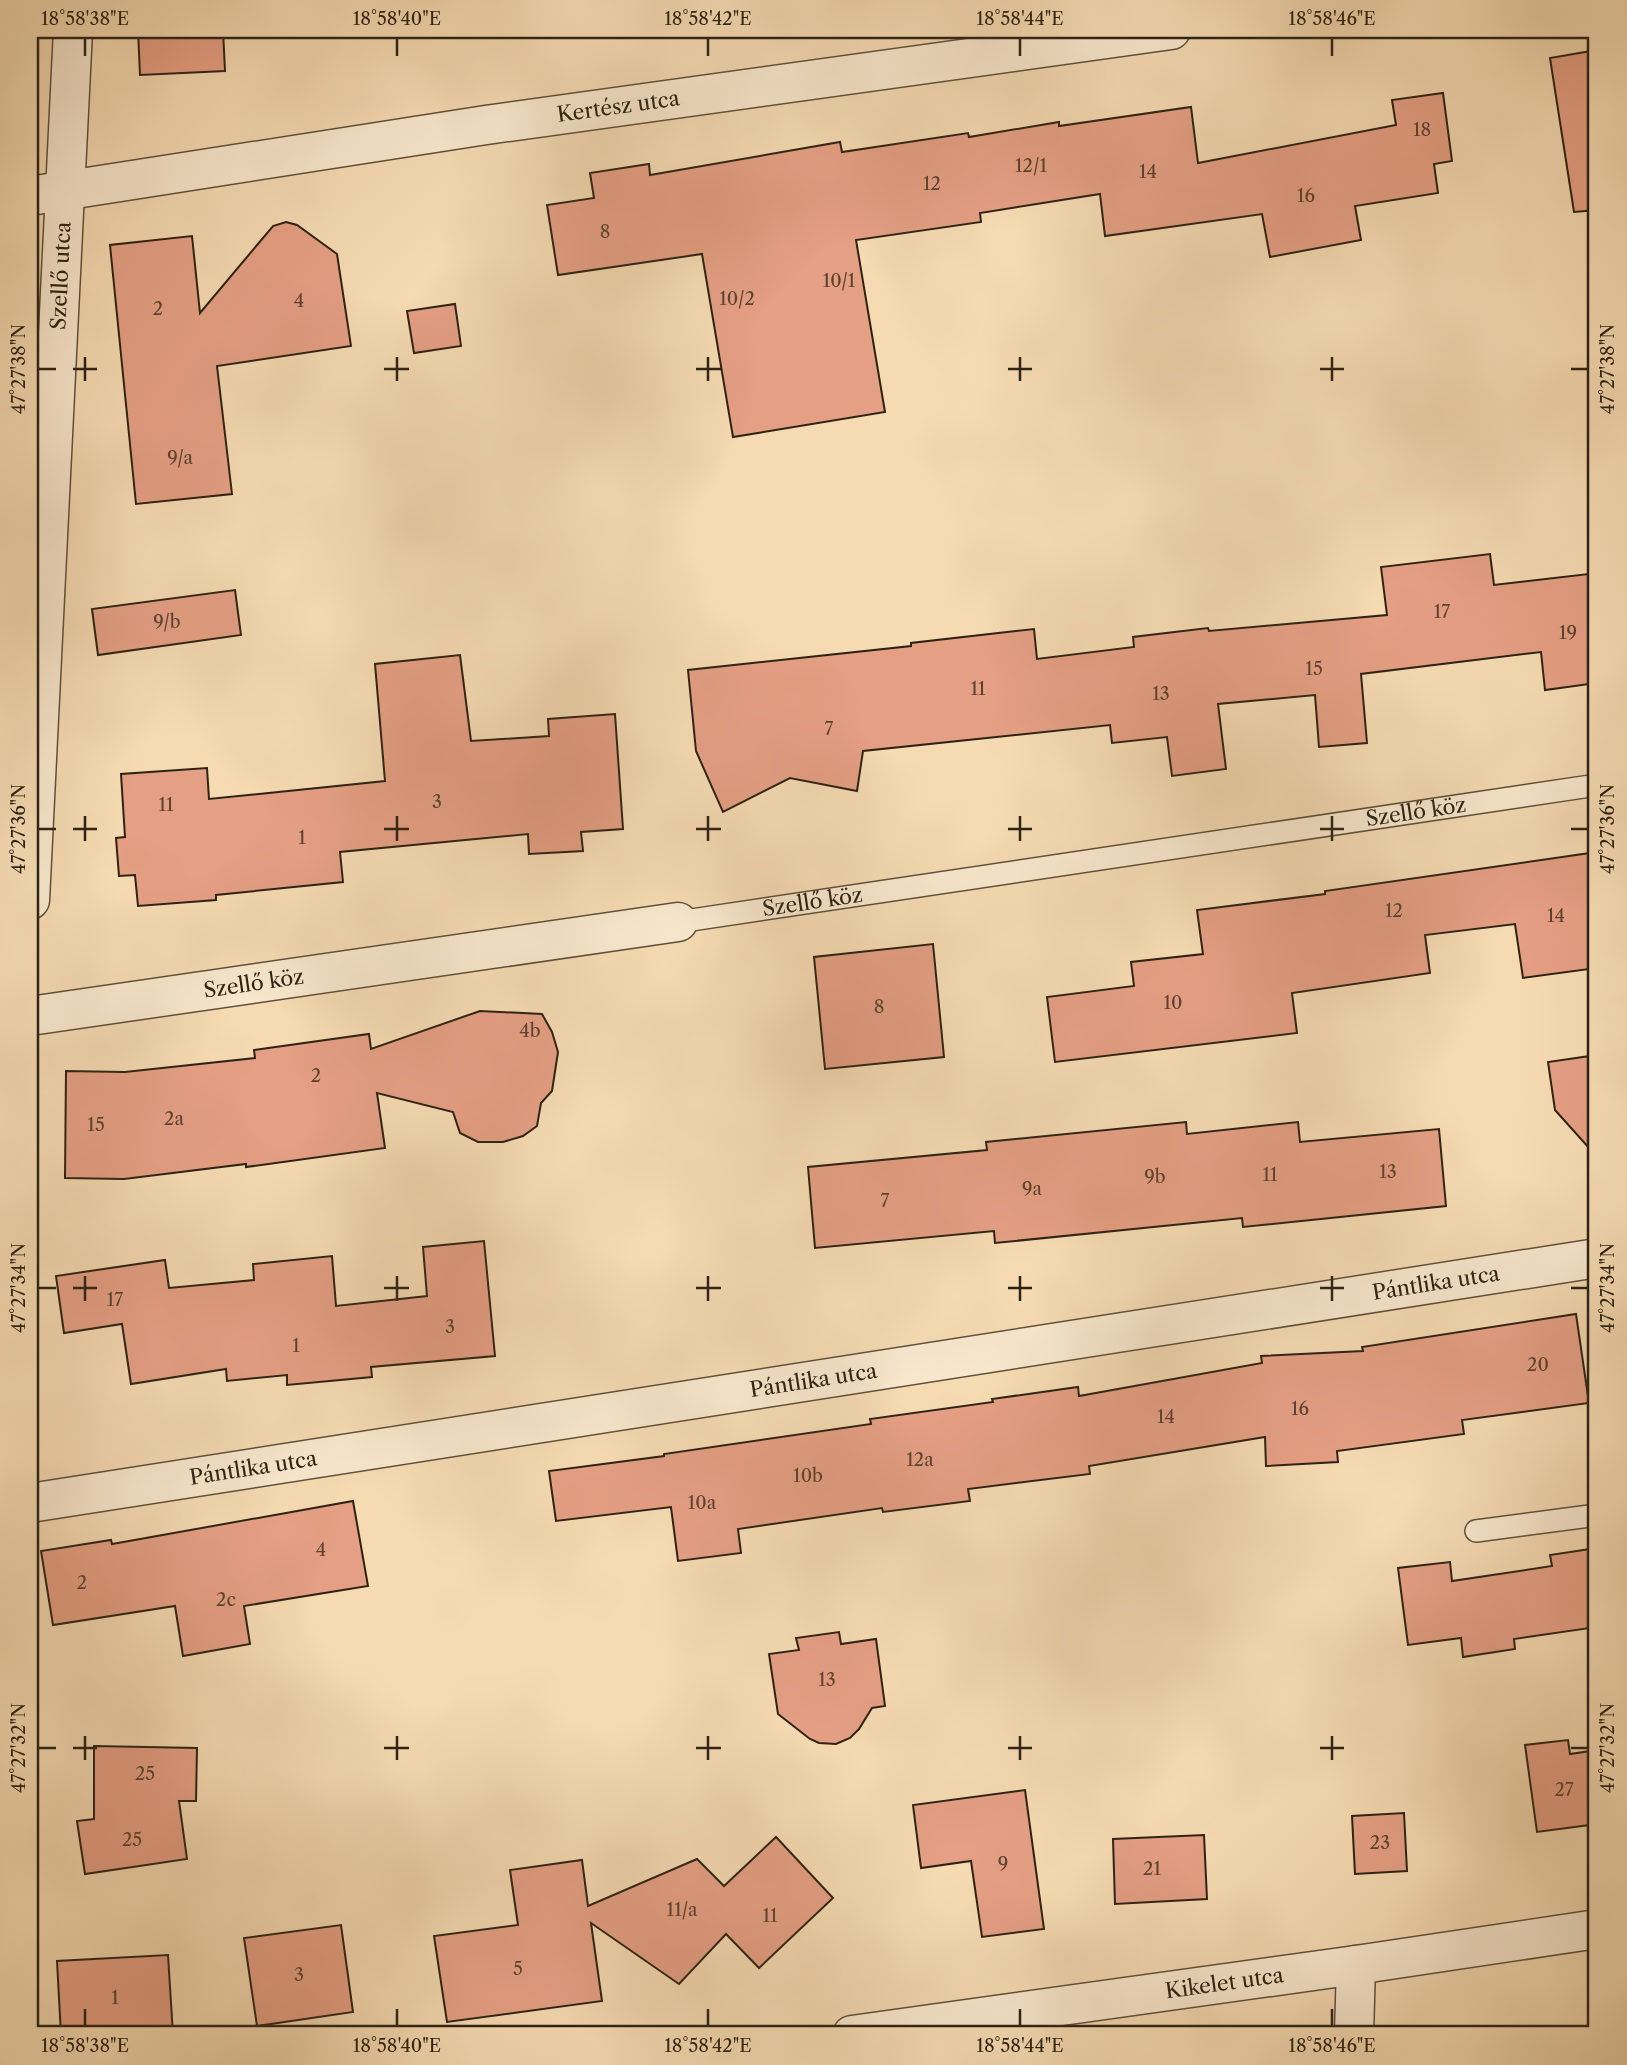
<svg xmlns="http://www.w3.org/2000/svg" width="1627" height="2065" font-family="'Libre Caslon Text',serif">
	<rect width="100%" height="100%" fill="#f5dab2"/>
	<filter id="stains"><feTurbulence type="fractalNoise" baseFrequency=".00286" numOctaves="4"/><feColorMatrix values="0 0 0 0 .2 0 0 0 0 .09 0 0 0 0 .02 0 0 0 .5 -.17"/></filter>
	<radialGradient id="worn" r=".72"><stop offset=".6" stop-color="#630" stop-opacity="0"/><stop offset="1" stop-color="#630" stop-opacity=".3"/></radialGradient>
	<g fill="#e59f84" stroke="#2d2314" stroke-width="2">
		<polygon points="138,30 223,30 225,71 140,75"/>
		<polygon points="1597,50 1597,210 1574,212 1550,58"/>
		<polygon points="1443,93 1452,161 1434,164 1438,193 1355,206 1361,240 1270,257 1262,214 1105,236 1100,194 980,213 981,222 856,240 885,412 733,437 702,254 558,275 547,205 594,198 590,173 649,164 650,175 840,142 842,152 968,133 969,137 1059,122 1059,126 1191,107 1198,163 1396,125 1392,100"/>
		<polygon points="286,222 297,225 337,254 351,346 217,366 232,494 136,504 110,245 192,236 200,313 273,226"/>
		<polygon points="455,304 461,346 414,353 407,311"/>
		<polygon points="1490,554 1494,585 1597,573 1597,683 1545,690 1541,652 1361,674 1367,743 1319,747 1315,695 1218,704 1226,769 1172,776 1167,737 1112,743 1110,725 863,751 857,791 790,778 723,812 696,751 688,670 911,646 911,643 1034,629 1037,659 1134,647 1133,637 1208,628 1209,631 1387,615 1381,567"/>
		<polygon points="235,590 241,635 98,655 92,609"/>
		<polygon points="460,655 471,741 549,736 548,719 615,714 623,829 581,832 583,851 529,854 528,834 340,852 343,882 216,895 216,900 138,906 135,875 119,876 116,838 125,837 121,774 207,768 209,799 385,781 375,664"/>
		<polygon points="1597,852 1597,968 1523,978 1515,924 1425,935 1430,973 1292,993 1297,1033 1055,1062 1047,997 1134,986 1131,962 1203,954 1197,910 1325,894 1325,891"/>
		<polygon points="933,944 944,1057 825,1069 814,957"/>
		<polygon points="480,1011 542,1014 552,1032 558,1052 552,1091 541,1103 537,1126 523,1136 503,1142 478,1142 460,1133 453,1112 377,1093 385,1148 246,1167 246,1164 124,1179 65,1178 66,1071 125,1072 255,1058 254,1050 369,1034 371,1049"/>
		<polygon points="1597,1055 1597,1157 1555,1110 1548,1062"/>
		<polygon points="1186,1122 1187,1134 1298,1122 1300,1142 1439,1129 1446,1206 1243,1227 1242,1218 995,1243 994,1231 815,1248 808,1167 987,1150 986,1142"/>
		<polygon points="484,1241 495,1356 371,1367 372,1377 287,1385 287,1375 227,1381 226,1369 131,1384 122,1324 64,1333 56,1276 165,1260 169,1288 254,1280 253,1264 332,1256 336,1306 427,1296 423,1247"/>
		<polygon points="1576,1314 1589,1403 1462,1420 1464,1434 1337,1451 1338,1462 1266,1466 1265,1437 1089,1466 1090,1474 968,1489 970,1501 883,1512 882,1508 738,1529 741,1553 678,1561 671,1507 556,1521 549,1471 664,1456 664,1454 871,1424 870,1419 993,1402 992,1399 1078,1387 1079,1396 1262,1363 1261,1356 1363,1351 1362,1347"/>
		<polygon points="353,1501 368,1586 244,1606 250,1644 183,1656 175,1606 53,1625 41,1551 111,1540 112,1544"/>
		<polygon points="1597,1548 1597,1627 1514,1639 1515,1649 1463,1657 1461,1638 1408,1645 1398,1568 1450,1562 1452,1581 1552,1566 1550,1555"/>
		<polygon points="839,1632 841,1644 876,1639 885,1706 872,1708 859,1729 850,1738 836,1744 819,1743 810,1739 778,1714 769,1654 799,1650 796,1638"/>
		<polygon points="1568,1740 1570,1754 1597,1750 1597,1824 1537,1832 1525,1745"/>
		<polygon points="94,1746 197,1748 196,1801 179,1801 187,1859 85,1874 77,1821 94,1819"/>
		<polygon points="1025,1790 1044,1929 982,1937 971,1861 921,1868 913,1805"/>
		<polygon points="1404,1813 1407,1871 1355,1874 1352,1816"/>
		<polygon points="1204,1835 1207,1899 1115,1904 1113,1839"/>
		<polygon points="776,1837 833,1898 759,1968 726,1934 679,1984 591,1923 602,2001 447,2022 434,1936 518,1925 510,1870 582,1860 588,1906 697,1859 724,1886"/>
		<polygon points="341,1925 353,2012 257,2026 244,1938"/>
		<polygon points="168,1955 173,2035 61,2035 57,1961"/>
	</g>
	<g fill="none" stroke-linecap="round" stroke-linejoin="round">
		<g stroke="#5f513c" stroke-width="24">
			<g id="service">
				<path id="s1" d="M678 922 1597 785"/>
				<polyline points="1476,1531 1597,1515"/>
			</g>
		</g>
		<g stroke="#5f513c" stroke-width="41">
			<g id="minor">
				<path id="s2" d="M30 196 486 125 1171 30"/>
				<path id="s3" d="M30 900 73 30"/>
				<path id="s4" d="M30 1016 678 922"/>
				<path id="s5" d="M30 1503 1597 1258"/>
				<path id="s6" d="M852 2035 1356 1965 1597 1929"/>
				<polyline points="1354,2035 1356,1965"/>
			</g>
		</g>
		<use href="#service" stroke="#f8e7cd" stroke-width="21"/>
		<use href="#minor" stroke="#f8e7cd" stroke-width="38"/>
	</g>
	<path fill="none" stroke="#2d2314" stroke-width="2.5" d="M85 38V56M397 38V56M708 38V56M1020 38V56M1332 38V56M85 357V381M397 357V381M708 357V381M1020 357V381M1332 357V381M38 369H56M73 369H97M384 369H409M696 369H721M1008 369H1032M1320 369H1344M1571 369H1588M85 816V841M397 816V841M708 816V841M1020 816V841M1332 816V841M38 829H56M73 829H97M384 829H409M696 829H721M1008 829H1032M1320 829H1344M1571 829H1588M85 1276V1301M397 1276V1301M708 1276V1301M1020 1276V1301M1332 1276V1301M38 1288H56M73 1288H97M384 1288H409M696 1288H721M1008 1288H1032M1320 1288H1344M1571 1288H1588M85 1736V1760M397 1736V1760M708 1736V1760M1020 1736V1760M1332 1736V1760M38 1748H56M73 1748H97M384 1748H409M696 1748H721M1008 1748H1032M1320 1748H1344M1571 1748H1588M85 2009V2026M397 2009V2026M708 2009V2026M1020 2009V2026M1332 2009V2026"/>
	<g text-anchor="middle" stroke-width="6" stroke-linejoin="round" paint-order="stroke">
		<g font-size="18" fill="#5b4230">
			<text x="1422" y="136">18</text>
			<text x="1031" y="172">12/1</text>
			<text x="1148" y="178">14</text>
			<text x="932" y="190">12</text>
			<text x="1306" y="202">16</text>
			<text x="605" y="238">8</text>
			<text x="839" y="287">10/1</text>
			<text x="737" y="305">10/2</text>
			<text x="299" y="307">4</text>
			<text x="158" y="315">2</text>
			<text x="180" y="464">9/a</text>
			<text x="1442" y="618">17</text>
			<text x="167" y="628">9/b</text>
			<text x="1568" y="639">19</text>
			<text x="1314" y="675">15</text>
			<text x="978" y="695">11</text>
			<text x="1161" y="700">13</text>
			<text x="829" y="735">7</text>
			<text x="437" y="808">3</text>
			<text x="166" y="811">11</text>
			<text x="302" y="844">1</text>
			<text x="1394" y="917">12</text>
			<text x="1556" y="922">14</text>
			<text x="1173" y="1009">10</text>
			<text x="879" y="1013">8</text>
			<text x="530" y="1037">4b</text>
			<text x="316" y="1082">2</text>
			<text x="174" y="1125">2a</text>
			<text x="96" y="1131">15</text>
			<text x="1388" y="1178">13</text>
			<text x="1270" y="1181">11</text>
			<text x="1155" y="1183">9b</text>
			<text x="1032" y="1195">9a</text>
			<text x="885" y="1207">7</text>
			<text x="115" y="1306">17</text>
			<text x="450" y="1333">3</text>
			<text x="296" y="1352">1</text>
			<text x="1538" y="1371">20</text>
			<text x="1300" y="1415">16</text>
			<text x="1166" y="1423">14</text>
			<text x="920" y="1466">12a</text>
			<text x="808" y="1482">10b</text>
			<text x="702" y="1509">10a</text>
			<text x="321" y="1556">4</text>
			<text x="82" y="1589">2</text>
			<text x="226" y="1606">2c</text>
			<text x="827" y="1686">13</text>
			<text x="145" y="1780">25</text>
			<text x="1564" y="1796">27</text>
			<text x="132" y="1846">25</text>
			<text x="1380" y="1849">23</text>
			<text x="1003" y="1870">9</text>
			<text x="1152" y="1875">21</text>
			<text x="682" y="1916">11/a</text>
			<text x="770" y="1922">11</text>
			<text x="518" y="1975">5</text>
			<text x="299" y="1981">3</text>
			<text x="115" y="2004">1</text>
		</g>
		<g font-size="21" fill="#2d2314" stroke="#f8e7cd">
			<text dy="7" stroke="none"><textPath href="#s2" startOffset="595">Kertész utca</textPath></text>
			<text dy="7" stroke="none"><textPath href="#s3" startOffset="625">Szellő utca</textPath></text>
			<text dy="7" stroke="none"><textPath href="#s1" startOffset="746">Szellő köz</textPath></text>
			<text dy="7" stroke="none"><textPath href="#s1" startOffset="136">Szellő köz</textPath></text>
			<text dy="7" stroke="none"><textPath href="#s4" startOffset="226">Szellő köz</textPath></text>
			<text dy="7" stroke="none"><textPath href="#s5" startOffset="1423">Pántlika utca</textPath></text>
			<text dy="7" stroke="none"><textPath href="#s5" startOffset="793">Pántlika utca</textPath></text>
			<text dy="7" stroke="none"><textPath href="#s5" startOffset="226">Pántlika utca</textPath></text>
			<text dy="7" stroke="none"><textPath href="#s6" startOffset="376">Kikelet utca</textPath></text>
		</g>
	</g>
	<rect width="1627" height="2065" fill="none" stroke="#f5dab2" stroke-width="77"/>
	<rect x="38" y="38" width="1550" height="1988" fill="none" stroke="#2d2314" stroke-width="2.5"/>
	<g font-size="18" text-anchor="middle" fill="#2d2314">
		<text x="85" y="25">18°58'38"E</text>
		<text x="397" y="25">18°58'40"E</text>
		<text x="708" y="25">18°58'42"E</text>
		<text x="1020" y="25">18°58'44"E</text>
		<text x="1332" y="25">18°58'46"E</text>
		<text transform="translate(19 369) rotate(-90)" y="6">47°27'38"N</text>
		<text transform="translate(1608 369) rotate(-90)" y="6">47°27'38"N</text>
		<text transform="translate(19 829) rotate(-90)" y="6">47°27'36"N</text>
		<text transform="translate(1608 829) rotate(-90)" y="6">47°27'36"N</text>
		<text transform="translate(19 1288) rotate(-90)" y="6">47°27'34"N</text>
		<text transform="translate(1608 1288) rotate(-90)" y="6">47°27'34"N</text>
		<text transform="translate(19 1748) rotate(-90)" y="6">47°27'32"N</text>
		<text transform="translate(1608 1748) rotate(-90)" y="6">47°27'32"N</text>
		<text x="85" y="2052">18°58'38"E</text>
		<text x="397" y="2052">18°58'40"E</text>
		<text x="708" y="2052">18°58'42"E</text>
		<text x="1020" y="2052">18°58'44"E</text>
		<text x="1332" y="2052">18°58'46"E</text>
	</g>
	<rect width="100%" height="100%" filter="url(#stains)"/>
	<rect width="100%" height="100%" fill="url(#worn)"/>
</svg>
